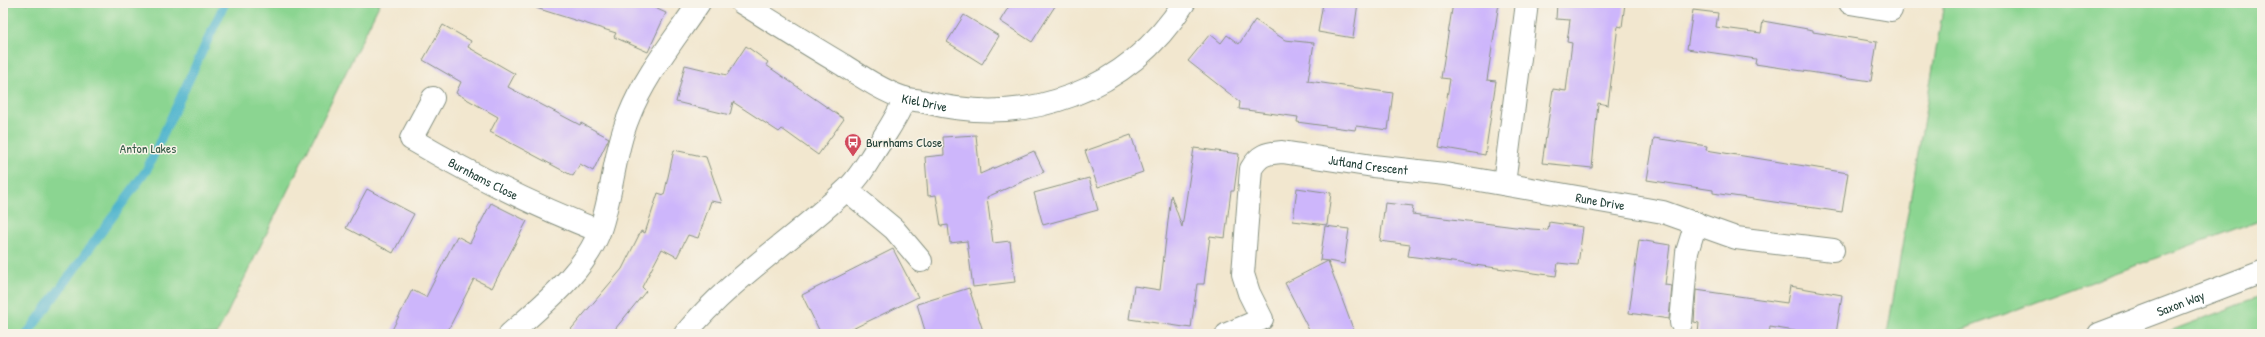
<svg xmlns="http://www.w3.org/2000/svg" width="2265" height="337" font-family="'Patrick Hand',sans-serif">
	<rect width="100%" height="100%" fill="#f7f3e8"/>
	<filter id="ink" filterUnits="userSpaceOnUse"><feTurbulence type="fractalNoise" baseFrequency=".025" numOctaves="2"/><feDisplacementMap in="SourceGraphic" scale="8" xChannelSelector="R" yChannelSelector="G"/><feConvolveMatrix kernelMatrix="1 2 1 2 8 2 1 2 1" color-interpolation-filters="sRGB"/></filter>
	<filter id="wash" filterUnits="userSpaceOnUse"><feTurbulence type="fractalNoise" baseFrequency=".012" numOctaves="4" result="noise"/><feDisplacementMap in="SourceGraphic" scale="16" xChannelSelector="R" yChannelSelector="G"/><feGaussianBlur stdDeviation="0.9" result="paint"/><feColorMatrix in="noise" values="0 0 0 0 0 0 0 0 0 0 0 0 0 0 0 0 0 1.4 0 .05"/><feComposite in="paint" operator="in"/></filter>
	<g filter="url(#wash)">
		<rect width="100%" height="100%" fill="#f2e7cf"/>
		<g fill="#8bd591" stroke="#558962">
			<polygon points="3,3 380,3 217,334 3,334"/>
			<polygon points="1944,3 2262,3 2262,219 1950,334 1887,334"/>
			<polygon points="2262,296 2262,334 2162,334"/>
		</g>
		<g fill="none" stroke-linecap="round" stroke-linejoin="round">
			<polyline stroke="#4eb4cd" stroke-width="9" points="27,334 146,171 225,3"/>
		</g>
		<g id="blocks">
			<g fill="#cdb6fb">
				<polygon points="536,3 644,3 666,13 648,52 614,37 616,33 536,8"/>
				<polygon points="1011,3 1057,3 1032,42 1000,21"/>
				<polygon points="1323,3 1358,3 1353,38 1318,32"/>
				<polygon points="1453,3 1499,3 1487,80 1496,81 1485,155 1439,147 1450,79 1441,78"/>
				<polygon points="1557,3 1625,3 1622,27 1618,26 1608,105 1598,103 1592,168 1542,163 1553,89 1566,91 1572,43 1567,42 1570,20 1556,19"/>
				<polygon points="1693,10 1718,13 1716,27 1761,33 1763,21 1813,30 1813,32 1877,42 1871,81 1755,64 1756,59 1687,49"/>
				<polygon points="964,15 999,36 982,64 947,42"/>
				<polygon points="1255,20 1285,40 1314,43 1308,81 1393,93 1388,130 1356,126 1355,130 1297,122 1298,117 1239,109 1240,102 1188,61 1210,34 1221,43 1227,35 1239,44"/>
				<polygon points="443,25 471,41 468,47 515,74 508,87 580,125 581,123 609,138 593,171 580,164 573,176 490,132 498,117 456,93 461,82 423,60"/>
				<polygon points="746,46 768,62 766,65 844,119 818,155 782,129 779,132 733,102 730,115 676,102 685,65 727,75"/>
				<polygon points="976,135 980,174 1034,151 1044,172 987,197 993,243 1010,241 1015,282 973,287 967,241 950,243 948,225 941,226 936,195 928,196 925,157 944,155 943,137"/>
				<polygon points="1131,135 1143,172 1098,187 1085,151"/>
				<polygon points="1654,138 1707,146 1706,150 1848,173 1842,212 1713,193 1713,190 1647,180"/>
				<polygon points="1194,148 1239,154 1234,191 1231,191 1225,238 1210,236 1204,284 1197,284 1191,328 1129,319 1134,286 1160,290 1171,195 1182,227"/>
				<polygon points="674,150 706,157 722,203 711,201 698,238 688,235 677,257 662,249 642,287 646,291 611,334 567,334 622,269 641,231 645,233 658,193 664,195"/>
				<polygon points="1089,178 1098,210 1043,225 1034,193"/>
				<polygon points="1297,188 1331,193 1327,225 1293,221"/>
				<polygon points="367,189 414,214 393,253 346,228"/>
				<polygon points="491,203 527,221 492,288 474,279 446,334 390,334 412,290 426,297 457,236 470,243"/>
				<polygon points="1385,203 1413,206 1412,214 1531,229 1548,230 1549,222 1583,227 1578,265 1558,263 1556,276 1408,256 1410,245 1380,241"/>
				<polygon points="1325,226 1349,229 1344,264 1328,261 1355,334 1311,334 1285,283 1328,261 1320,260"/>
				<polygon points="1639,240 1670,245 1665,285 1672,286 1669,319 1629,313"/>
				<polygon points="893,249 918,297 842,334 821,334 802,295"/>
				<polygon points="1790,286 1842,295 1836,334 1814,334 1770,327 1769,334 1698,334 1699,323 1694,322 1696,290 1787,303"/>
				<polygon points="969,288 984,334 926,334 917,304"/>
			</g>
		</g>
	</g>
	<g filter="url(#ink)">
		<use href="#blocks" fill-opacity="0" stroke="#889282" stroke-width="1"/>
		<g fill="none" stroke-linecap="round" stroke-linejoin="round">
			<g stroke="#889282" stroke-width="24">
				<g id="minor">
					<path id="s1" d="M742 3C776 24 809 45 843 65 862 77 883 91 904 98 911 100 919 100 925 102 1027 128 1127 92 1184 3"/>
					<polyline points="1850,3 1891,10"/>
					<path id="s2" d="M433 98 411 139C472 175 533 205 599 231"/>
					<polyline points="1504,184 1527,3"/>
					<polyline points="847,190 894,229 921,261"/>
					<polyline points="1681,323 1687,252 1696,223"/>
					<path d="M510 334C542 305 585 272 600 230 613 192 614 152 629 116 645 75 675 39 699 3"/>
					<path d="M685 334C731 278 794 239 846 190 860 178 868 161 878 146 888 130 898 116 905 98"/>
					<path id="s3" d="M1227 334 1262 319 1249 293 1243 274 1251 169C1259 155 1266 153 1282 152L1373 166 1445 174 1663 212 1736 238 1833 250"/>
				</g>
			</g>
			<g stroke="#889282" stroke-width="24">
				<g id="tertiary">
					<path id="s4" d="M2099 334 2262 272"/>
				</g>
			</g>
			<use href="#minor" stroke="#fff" stroke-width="22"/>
			<use href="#tertiary" stroke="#fff" stroke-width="22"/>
		</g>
	</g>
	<defs>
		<g id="bus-pin" transform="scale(0.9)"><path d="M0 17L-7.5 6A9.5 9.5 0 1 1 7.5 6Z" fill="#d1495b" stroke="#f7f3e8"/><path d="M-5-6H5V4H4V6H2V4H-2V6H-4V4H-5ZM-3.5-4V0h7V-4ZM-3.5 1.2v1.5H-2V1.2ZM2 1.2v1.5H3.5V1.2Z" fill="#fff"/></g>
	</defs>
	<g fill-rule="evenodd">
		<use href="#bus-pin" x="853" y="142"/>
	</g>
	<g text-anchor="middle" stroke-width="3" stroke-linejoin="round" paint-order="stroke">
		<g font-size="13" fill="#1f3d34" stroke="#f7f3e8">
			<text dy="5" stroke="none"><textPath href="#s1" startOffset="209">Kiel Drive</textPath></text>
			<text dy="5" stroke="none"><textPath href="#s3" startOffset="317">Jutland Crescent</textPath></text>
			<text dy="5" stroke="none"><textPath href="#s2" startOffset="129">Burnhams Close</textPath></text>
			<text dy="5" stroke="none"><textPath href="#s3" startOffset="552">Rune Drive</textPath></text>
			<text dy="5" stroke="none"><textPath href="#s4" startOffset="87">Saxon Way</textPath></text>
		</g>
		<g font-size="13" fill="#1f3d34" stroke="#f7f3e8" text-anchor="start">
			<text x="866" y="147">Burnhams Close</text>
		</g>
		<g font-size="13" fill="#355b47" stroke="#f7f3e8">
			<text x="148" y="153">Anton Lakes</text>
		</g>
	</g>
	<rect width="2265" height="337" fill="none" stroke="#f7f3e8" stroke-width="16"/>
</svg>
